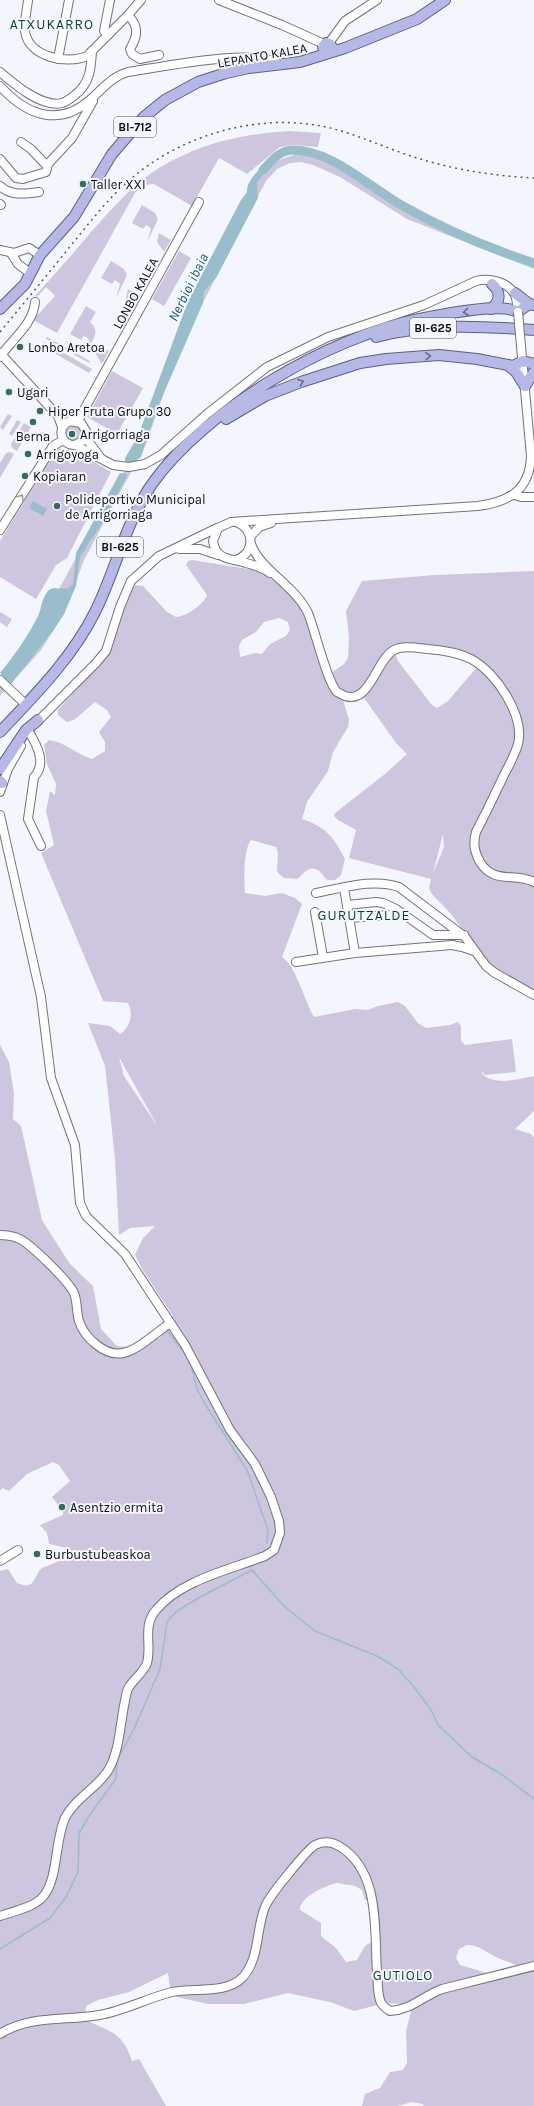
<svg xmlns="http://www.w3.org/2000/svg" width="534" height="2106" font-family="Karla,sans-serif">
	<rect width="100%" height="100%" fill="#f3f7fd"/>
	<g fill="#cdc6de" fill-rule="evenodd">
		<path d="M289 131 321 133 318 147 292 145 280 147 247 174 219 158 192 206 154 184C145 184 141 188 135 193L57 333 33 320 55 296 46 287 37 297 35 296C54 275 73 254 91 232 111 210 131 186 156 170 197 144 241 134 289 131Z"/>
		<polygon points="300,153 328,161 406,209 534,261 534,269 407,219 340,177 313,165 301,162 290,163 277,169 266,181 196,316 165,390 146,444 84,560 64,614 41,650 0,696 0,683 19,661 137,448 185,322 254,182 276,161"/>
		<polygon points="142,205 155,213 158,219 147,242 151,228 146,225 143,229 132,223"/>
		<polygon points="159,233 171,240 164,252 157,242"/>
		<polygon points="179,251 191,258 164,306 152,299"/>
		<polygon points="111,261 124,269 127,275 116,298 120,284 115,280 112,284 101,278"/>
		<polygon points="128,289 140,295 133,308 126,298"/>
		<path d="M86 306 96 312 90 322C102 331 91 343 85 353L89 339 84 336 81 340 70 334Z"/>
		<polygon points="47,337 90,361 89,363 46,339"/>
		<polygon points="44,342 92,369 89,373 42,346"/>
		<polygon points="97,345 109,351 102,364 95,353"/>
		<polygon points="112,371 143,388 117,434 87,417"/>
		<polygon points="8,414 12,416 3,430 0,427"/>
		<polygon points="17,420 21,422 12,436 9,434"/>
		<polygon points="24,423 31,427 17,451 12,448 11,444"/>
		<circle cx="73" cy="433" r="9"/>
		<polygon points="57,448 79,453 111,472 67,558 56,565 36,599 0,577 0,541"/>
		<polygon points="10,452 14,454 0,478 0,463 6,453"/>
		<path d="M192 560 260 571 274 577 305 610 331 673 344 664 348 658 349 637 346 611 362 581 435 575 534 571V992L490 965 451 914 432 894 429 888 431 879 349 858 356 830 338 820 334 816 335 813 385 774 407 754 396 743 362 695 342 697 349 720 348 727 333 752 328 771 307 802 302 819C326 827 333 836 345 859L341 875 335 880H328C324 878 323 874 319 871 309 864 304 874 297 879L284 878 277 872 278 853 276 847 251 840C243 851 244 880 245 893L265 896 282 893 295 898 302 904 282 957C295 964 305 1002 314 1017L355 1009 368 1010 378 1006 398 1002 405 1006 418 1023 426 1028 450 1025 458 1022 461 1026V1041L465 1045 512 1039 516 1072 484 1075 483 1071 482 1074C496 1086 518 1079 534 1076V1111L515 1129 531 1134 534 1138V2106H424L422 2104 412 2102 398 2106H362L365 2094 380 2088 390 2072 403 2070 407 2063 406 2031 412 2008 402 2004 385 2003 354 2011 330 2002 288 1993 244 2004H208L177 1997 170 1988 168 1973 129 1992 98 2000 86 2006 85 2019C110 2033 122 2030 132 2061L139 2059 166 2106H0V1571L8 1569 17 1583C36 1591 33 1576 42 1568L64 1559 67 1548 49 1544 47 1533 40 1525 63 1515V1511L52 1497 70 1481 59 1465 53 1462 27 1474 9 1491 2 1488 0 1491V1045L9 1062 14 1093 13 1119 21 1126 42 1220 70 1264 93 1286 101 1329 117 1346 130 1347 160 1338 173 1316 144 1272 135 1255 143 1238 155 1226 130 1228 119 1235 115 1159 105 1066 88 1023 110 1026 120 1034C130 1028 134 1013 128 1003L103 1001 41 853 54 845 46 811 50 791 55 795 56 784 47 764 44 745 49 740C65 742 76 754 92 759L105 751V742L99 732 111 717 107 710 95 702 74 720 67 722 58 715V710L98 665 135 585 143 586 167 612 176 617C187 616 203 605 207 595L186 565 188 561ZM279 618 288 622 290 630 286 636 270 644 262 654 255 653 240 657 239 646 242 640 256 632 264 622ZM405 651 450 655 475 663 478 666 448 701 437 708 432 705 398 661 396 655ZM443 834 444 847 433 873ZM119 1057 158 1127 124 1076ZM337 1883 355 1886 362 1890 365 1900 374 1903 376 1912 380 1916 373 1941 365 1946 357 1960 346 1962 336 1948 321 1936V1923L300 1910C299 1897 327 1885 337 1883ZM467 1945C480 1945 485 1952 496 1957 503 1961 513 1962 519 1968L490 1974 460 1965 456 1958 459 1949Z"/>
		<polygon points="0,612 12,619 7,627 0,622"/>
	</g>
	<g fill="#98becb">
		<path d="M270 159 272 164 257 182 258 198 216 278 204 291 203 303 156 411 141 457 134 462H125V458L138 436 188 301 241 200 247 192C246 180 262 167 270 159Z"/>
		<path d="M120 473 127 474V476L101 525 80 557 76 586 64 614 52 632 11 684 0 673C14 656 28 636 38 616 42 608 41 599 48 591 55 584 66 594 73 584L76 553Z"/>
		<polygon points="33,501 47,509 43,516 29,508"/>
	</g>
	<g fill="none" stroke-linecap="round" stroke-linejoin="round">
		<g stroke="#98becb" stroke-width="1.5">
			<polyline points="167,1331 183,1351 191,1365 197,1389 205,1404 247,1470 268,1530 267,1543"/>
			<polyline points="0,1949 50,1918 66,1897 78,1872 79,1833 91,1813 116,1779 117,1760 134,1729 160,1669 167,1622 177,1611 200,1597 252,1570 284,1606 315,1631 377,1656 398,1669 414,1687 431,1710 438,1725 472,1757 501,1774 534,1799"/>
		</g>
		<path stroke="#98becb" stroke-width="9" d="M263 170C271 161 280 150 293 150 332 150 369 187 403 206 442 228 491 249 534 263"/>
		<g stroke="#717479" stroke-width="10">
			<g id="minor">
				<path d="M28 0C27 10 24 21 25 31 28 57 67 65 87 56L128 15 141 0"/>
				<polyline points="219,0 282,25 324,44"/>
				<path d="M128 15C139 26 138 36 130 49L132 54 140 59 159 55"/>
				<polyline points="108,35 104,31 110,0"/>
				<polyline points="329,43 345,21 377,0"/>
				<polyline points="58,59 69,0"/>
				<path d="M0 72C14 84 42 108 62 103 67 102 71 98 75 95 90 83 91 69 92 51"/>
				<path d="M0 86C26 115 59 128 91 99 102 89 113 76 128 72 156 68 261 46 280 65"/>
				<polyline points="21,142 31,149 47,166"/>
				<polyline points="0,159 16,178 23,179 46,172 48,164 72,138 93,101"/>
				<path d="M0 186C11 196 25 194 39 192"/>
				<polyline points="0,204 1,205"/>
				<polyline points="0,250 14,253 29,248 40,255"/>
				<polyline points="11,253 18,264 30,273"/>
				<polyline points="0,353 58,416 62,427"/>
				<path d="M0 357C12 339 33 325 35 302"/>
				<polyline points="75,421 80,417 199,202"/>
				<polyline points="85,437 100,457"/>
				<path d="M75 445 84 440 86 431 81 423 70 421C56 427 60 445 75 445L113 465 129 467 145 464 161 455 207 414 267 367 328 337 424 305 476 281C489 278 506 281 514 293 517 297 517 306 518 312"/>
				<polyline points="514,495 521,497 534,497"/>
				<polyline points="0,530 53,446 63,440"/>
				<polyline points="251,536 259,527 271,523"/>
				<path d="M251 544C260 570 294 584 308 613 315 630 327 682 337 692 339 693 343 695 345 696 370 704 376 660 394 650 403 645 418 648 427 649 441 650 459 653 471 659 496 672 525 716 518 744 515 755 509 765 504 775 495 794 486 813 476 832 473 843 474 851 480 862 494 885 515 872 534 882"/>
				<polyline points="179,549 200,549 218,555"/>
				<path d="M235 560C255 555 256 529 236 522"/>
				<path d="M270 573C263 568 254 565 246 563 231 558 216 561 213 541L218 528 231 522 478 506C509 502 530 490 531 456L520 335"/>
				<polyline points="0,680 22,701"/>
				<polyline points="35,724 96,663 106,651 120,607 131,581 159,556 217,528"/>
				<path d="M29 732C37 745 47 764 34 777L28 819 41 846"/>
				<polyline points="0,792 8,769 21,746"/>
				<path d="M0 815 41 997 51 1078 75 1145 80 1203 86 1216 125 1254 185 1345 230 1430 255 1464 271 1497 279 1521 280 1533 274 1550 265 1556C229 1570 181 1580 156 1610 142 1626 152 1645 147 1663 144 1672 134 1679 129 1687 126 1691 126 1697 125 1701 120 1723 120 1749 109 1769 98 1788 75 1798 65 1818 55 1840 58 1876 45 1894 37 1907 14 1911 0 1916"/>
				<polyline points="344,888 355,953"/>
				<path d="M316 893C343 888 373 878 399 887L465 937 486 966 495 973 534 995"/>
				<polyline points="347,905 376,902 383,903 396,909 433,935 464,935"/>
				<polyline points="315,912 323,957"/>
				<polyline points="349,918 404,914"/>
				<polyline points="296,962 355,953 452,945 462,947 474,951"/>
				<path d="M0 1235C9 1235 19 1237 26 1243 38 1252 65 1278 73 1291 78 1300 76 1312 79 1321 84 1337 105 1357 123 1353 138 1350 157 1332 170 1323"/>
				<polyline points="0,1561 18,1550"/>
				<path d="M0 2034C29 2015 66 2021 99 2015 124 2011 147 1998 172 1992 194 1987 226 1995 243 1977 260 1958 256 1928 265 1907 269 1896 306 1851 315 1845 323 1841 332 1842 339 1846 381 1871 374 1930 377 1972 378 1981 377 1994 381 2003 383 2006 387 2009 390 2011 411 2010 423 1996 442 1989L534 1966"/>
			</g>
		</g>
		<g stroke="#5b5e90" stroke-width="12">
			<g id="major">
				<polyline points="325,54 323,47 326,43 330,44 334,51"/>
				<polyline points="515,293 529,304 534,305"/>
				<polyline points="0,309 25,284 40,255 74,217 112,154 144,117 165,100 198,82 226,73 249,68 300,62 345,48 417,19 445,0"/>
				<path d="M491 309C501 301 501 292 492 284"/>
				<path d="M376 337C428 323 481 326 534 330"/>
				<polyline points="508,365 516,372 525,386"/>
				<polyline points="525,386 534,372"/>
				<polyline points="226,419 265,396 301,382 360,363 386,359 439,355 477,359 513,366 523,361 534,364"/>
				<path d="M0 732C35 695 72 658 95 612 116 570 125 523 152 484 205 409 330 337 419 319 440 315 501 302 518 312L529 304"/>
				<polyline points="0,769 26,730 38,720"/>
				<polyline points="0,781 2,783"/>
			</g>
		</g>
		<use href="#minor" stroke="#fff" stroke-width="8"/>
		<use href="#major" stroke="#b6b9e6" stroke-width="10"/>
		<path stroke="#56595c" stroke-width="1.5" stroke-dasharray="2 4" stroke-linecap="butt" d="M0 332C24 303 48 274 72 244 91 221 110 196 133 177 182 136 252 115 315 125 348 130 380 146 411 156 450 169 492 176 534 178"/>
		<g stroke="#717479" stroke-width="10" stroke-linecap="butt">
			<polyline id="minor-bridge" points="518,312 520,335"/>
		</g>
		<use href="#minor-bridge" stroke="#fff" stroke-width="8"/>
	</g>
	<defs><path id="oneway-chevron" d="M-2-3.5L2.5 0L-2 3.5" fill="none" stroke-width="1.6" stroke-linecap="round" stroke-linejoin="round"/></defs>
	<g stroke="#696b84">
		<use href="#oneway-chevron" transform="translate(466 312) rotate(174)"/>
		<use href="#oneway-chevron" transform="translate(428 356) rotate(-4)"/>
		<use href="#oneway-chevron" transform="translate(301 382) rotate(-20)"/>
	</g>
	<use stroke="#9d9e9e" href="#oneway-chevron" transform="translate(21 497) rotate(-58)"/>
	<g fill="#356e56" stroke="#f3f7fd" stroke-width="1.5">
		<circle cx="83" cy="184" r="4"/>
		<circle cx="20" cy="347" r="4"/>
		<circle cx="9" cy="392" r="4"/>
		<circle cx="40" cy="411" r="4"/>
		<circle cx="33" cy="422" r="4"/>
		<circle cx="72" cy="434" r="4"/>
		<circle cx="28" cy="454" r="4"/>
		<circle cx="25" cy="476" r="4"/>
		<circle cx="57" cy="506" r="4"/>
		<circle cx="62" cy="1507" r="4"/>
		<circle cx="37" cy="1554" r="4"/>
	</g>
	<g text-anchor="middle" stroke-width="4" stroke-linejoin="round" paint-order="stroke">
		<g fill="#f3f7fd" stroke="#505255" stroke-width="1">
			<rect x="114" y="117" width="42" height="20" rx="3"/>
			<rect x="410" y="318" width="46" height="20" rx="3"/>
			<rect x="97" y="537" width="46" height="20" rx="3"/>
		</g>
		<g font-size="12" font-weight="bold" fill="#0a0c0d">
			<text x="135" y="131">BI-712</text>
			<text x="433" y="332">BI-625</text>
			<text x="120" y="551">BI-625</text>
		</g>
		<g font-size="13" fill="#0a0c0d" stroke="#f3f7fd">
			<text transform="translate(262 55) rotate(-10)" y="5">LEPANTO KALEA</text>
			<text transform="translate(135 293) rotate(-61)" y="5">LONBO KALEA</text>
		</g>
		<g font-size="13" fill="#0a0c0d" stroke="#f3f7fd" text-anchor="start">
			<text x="91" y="189">Taller XXI</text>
			<text x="28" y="352">Lonbo Aretoa</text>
			<text x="17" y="397">Ugari</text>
			<text x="48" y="416">Hiper Fruta Grupo 30</text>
			<text x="80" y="439">Arrigorriaga</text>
			<text x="33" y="441" text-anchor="middle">Berna</text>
			<text x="36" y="459">Arrigoyoga</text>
			<text x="33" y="481">Kopiaran</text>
			<text x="65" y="504">Polideportivo Municipal<tspan x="65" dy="15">de Arrigorriaga</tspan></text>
			<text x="70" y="1512">Asentzio ermita</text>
			<text x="45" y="1559">Burbustubeaskoa</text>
		</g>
		<g font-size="14" letter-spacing="1" fill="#0f3f2d" stroke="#f3f7fd">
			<text x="52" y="29">ATXUKARRO</text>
			<text x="364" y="920">GURUTZALDE</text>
			<text x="403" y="1980">GUTIOLO</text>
		</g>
		<g font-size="14" font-style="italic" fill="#10596d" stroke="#f3f7fd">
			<text transform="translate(188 287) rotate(-64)" y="5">Nerbioi ibaia</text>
		</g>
	</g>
</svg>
